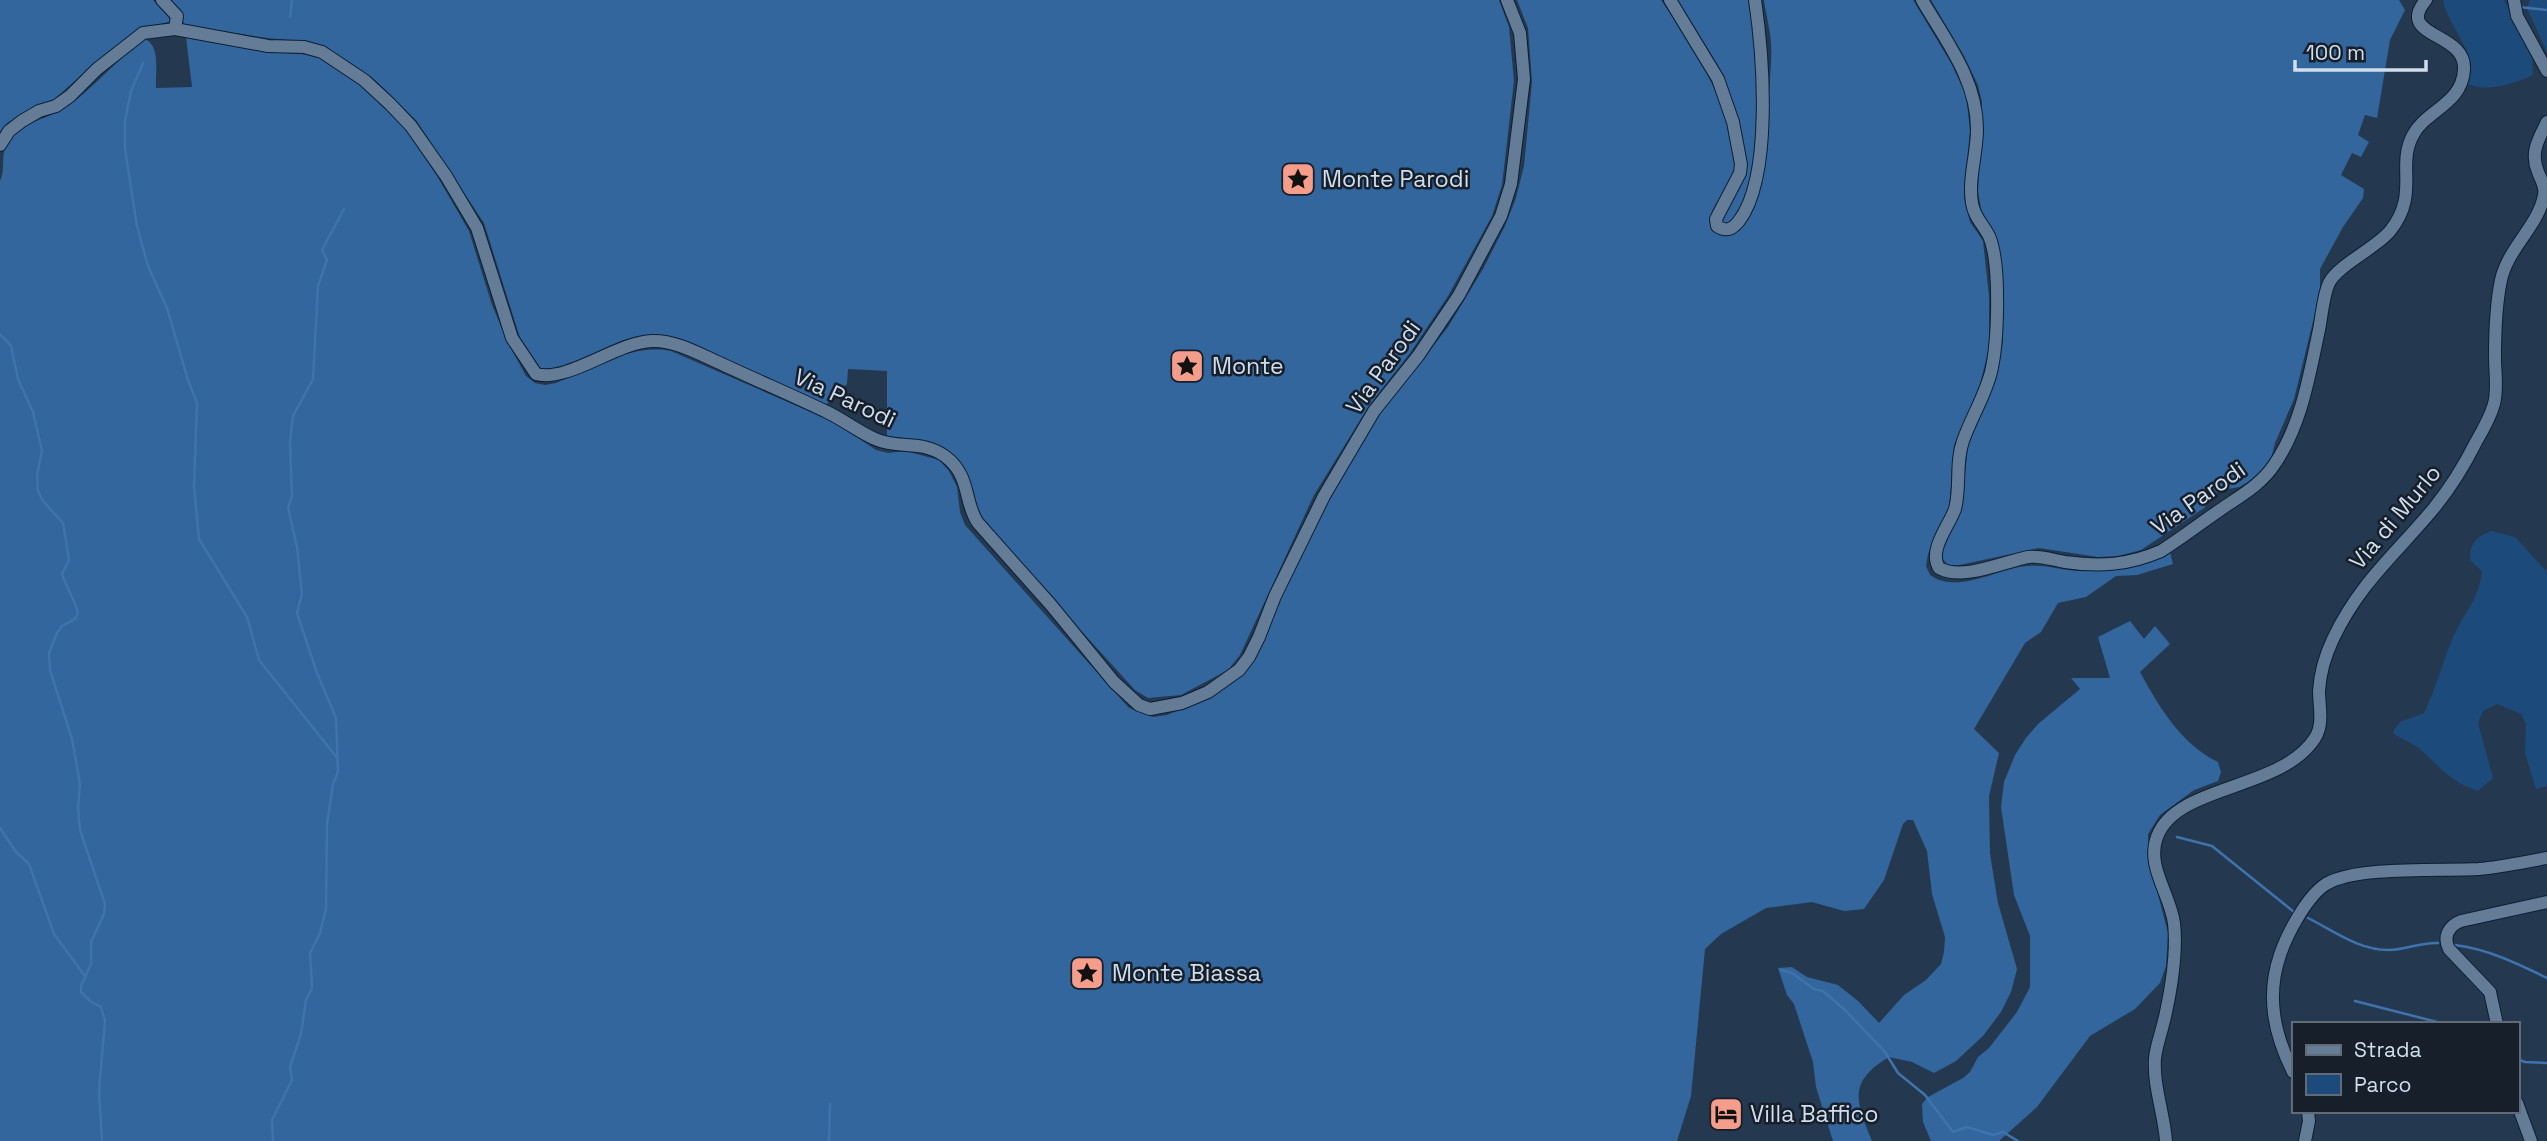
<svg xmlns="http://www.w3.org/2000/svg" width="2547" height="1141" font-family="'Space Grotesk',sans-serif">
	<rect width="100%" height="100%" fill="#243950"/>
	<g fill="#1c4b7b">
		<path d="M2443 0H2504L2532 57 2533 75C2515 83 2487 93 2468 84 2481 55 2448 28 2443 0Z"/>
		<polygon points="2530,0 2547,0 2547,52 2527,8"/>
		<path d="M2491 531 2515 537 2547 572V786L2536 789 2525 753 2526 724 2521 714 2497 704 2483 711 2478 723 2493 778 2478 791C2450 782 2439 766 2419 748 2412 743 2402 739 2394 734L2393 731 2400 722 2424 713C2437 687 2443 658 2456 631 2468 608 2479 598 2482 571L2470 560C2470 543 2476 537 2491 531Z"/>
	</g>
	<g fill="#32669d">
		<polygon points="0,0 153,0 172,21 137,30 102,57 52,101 36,106 7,123 0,133"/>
		<path d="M171 0H1499L1509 27 1514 81 1502 185 1492 216 1448 296 1410 353 1370 404 1314 495 1240 655 1228 670 1181 695 1148 698 1135 690 983 523C975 510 976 495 970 481 954 442 923 440 887 436V371L848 369 847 384 826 405 665 335C652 335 640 334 627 339 601 347 567 371 540 369L521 341 484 223 416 120 375 80 326 47 311 42 267 38 184 25 181 10Z"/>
		<path d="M1517 0H1661C1696 51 1729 101 1735 164 1737 188 1699 208 1714 232L1726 236C1769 229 1768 126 1769 93 1770 76 1772 59 1771 43 1770 29 1766 14 1764 0H1913L1951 63 1966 95 1970 130 1964 197 1970 222 1983 241 1989 296V348L1979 388 1954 445 1949 509 1928 554 1926 566 1930 575C1958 595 1998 568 2028 566 2046 564 2064 571 2082 571 2112 572 2143 565 2170 552L2173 564 2137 575 2116 576 2086 597 2058 603 2041 632 2025 643 1974 729 1999 753 1989 796 1990 854 1998 903 2017 969 2011 992 2001 1012 1983 1036 1956 1061 1934 1073 1912 1062 1889 1057C1847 1082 1856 1102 1872 1141H1833L1816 1087 1813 1062 1794 1004 1787 995 1778 968 1792 967 1807 977 1838 985 1858 1001 1879 1023 1904 995 1926 980 1941 964 1944 952 1945 937 1932 894 1927 851 1913 820H1907L1903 824 1884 880 1864 909 1844 911 1812 902 1766 908 1721 934 1705 949 1691 1096 1677 1141H0V181C6 169 0 156 7 144 18 125 39 121 57 112 86 98 116 59 145 39 161 46 155 73 156 88L192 87 186 37 268 52 301 54 318 57 362 86 406 130 437 176 469 231 492 305 508 343 526 376 535 383 545 385 556 383C592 368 632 343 671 351L834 422 876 450 888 453 906 451 939 460 949 471 957 487 960 512 965 525 1129 708 1153 717 1167 715 1209 698 1242 676 1252 663 1262 643 1286 584 1331 497 1380 414 1448 327 1483 269 1505 226 1516 198 1524 166 1532 82 1528 28Z"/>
		<path d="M1678 0H1749C1756 48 1770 194 1728 225L1723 223 1722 220 1746 169 1728 90 1717 64Z"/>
		<polygon points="1931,0 2399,0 2405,10 2390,40 2377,118 2365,115 2358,135 2369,142 2361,157 2352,153 2341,175 2364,189 2363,198 2343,227 2320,269 2320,293 2294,399 2275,443 2270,462 2258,477 2239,487 2218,491 2204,508 2141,550 2118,556 2098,557 2039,548 1955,566 1947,564 1942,558 1943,550 1962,502 1968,446 2000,360 2003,341 2002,284 1995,234 1982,213 1978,192 1982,102 1978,85 1964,56"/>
		<path d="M2130 621 2144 639 2155 626 2170 644 2140 672C2159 707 2181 744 2218 762L2221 772 2218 781 2194 790 2160 815 2148 834 2149 860 2168 933 2166 966 2160 983 2135 1009 2090 1036 2037 1107 1999 1141H1931L1923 1122 1922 1104 1928 1097 1963 1078 1970 1072 1978 1057 1989 1048 2017 1012 2030 987V936L2014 895 2001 807 2004 782 2015 755 2026 738 2038 724 2080 689 2071 678H2110L2098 637Z"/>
	</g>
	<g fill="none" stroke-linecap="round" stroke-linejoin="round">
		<g stroke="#3f73ab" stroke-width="2.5">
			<polyline points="2519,7 2547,10"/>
			<polyline points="290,17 292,0"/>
			<polyline points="143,63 131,91 125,121 125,149 137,226 148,266 167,308 188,380 197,403 194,486 199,539 247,617 259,660 338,759"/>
			<path d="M0 334 11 346 18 379 33 412 42 451 37 475 38 491 43 501 63 523 69 560 62 574C66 588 74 597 78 613L75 619 62 626 57 633 49 653 50 670 72 739 80 784 78 808 80 830 105 904 104 914 91 942V964L81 986V992L90 1001 101 1007 105 1021 99 1091 102 1141"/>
			<polyline points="0,828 16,852 29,864 54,934 85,976"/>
			<polyline points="2177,837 2212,846 2294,912"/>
			<path d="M2308 918C2334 931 2358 950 2389 950 2405 950 2421 942 2438 943"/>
			<path d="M2455 945C2488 949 2518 964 2547 978"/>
			<polyline points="1781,970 1792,973 1814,989 1823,991 1845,1010 1885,1052 1898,1073 1925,1095 1953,1132 1967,1127 1993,1135 2003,1132 2018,1141"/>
			<polyline points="2355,1001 2445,1024"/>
			<polyline points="2517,1059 2525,1062 2547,1063"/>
			<polyline points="273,1141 272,1120 292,1080 290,1067 301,1034 306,1000 312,988 310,953 320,933 326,909 327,824 333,784 338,772 336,718 317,673 297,613 302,594 297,547 288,508 292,496 290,441 293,416 313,379 318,286 327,260 322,250 344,209"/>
			<polyline points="829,1141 830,1104"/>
		</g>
		<g stroke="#0b1f35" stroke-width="14">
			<g id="minor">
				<polyline points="162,0 177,16 175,29"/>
				<path d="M1670 0 1718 79 1733 122 1741 164 1740 173 1716 219 1717 226C1726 232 1732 230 1739 221 1773 176 1763 54 1755 0"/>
				<path d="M1922 0C1946 41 1977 80 1977 129 1977 154 1968 179 1972 203 1974 217 1983 224 1989 236 2001 263 1998 343 1991 372 1985 396 1971 418 1963 441 1955 463 1961 487 1955 509 1949 526 1928 550 1939 568 1962 581 2003 562 2028 557 2040 555 2053 560 2065 562 2100 567 2129 565 2161 551 2180 539 2198 525 2217 512 2238 497 2260 486 2274 465 2302 424 2309 376 2319 330 2322 315 2323 296 2329 283 2338 265 2376 248 2390 231 2420 194 2396 166 2413 135 2426 110 2462 104 2464 70 2467 31 2394 38 2426 0"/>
				<polyline points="2514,0 2517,16 2547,71"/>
				<path d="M0 145 9 131 22 121 39 111 56 106 70 96 97 69 143 33 175 29 268 46 304 47 322 52 364 80 390 104 411 126 446 176 477 228 512 338 536 374C567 383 617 342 652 341 676 340 701 355 722 364 758 381 794 396 829 413 845 421 859 432 875 439 900 450 922 439 946 457 971 476 964 504 978 523L1051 605 1114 682 1139 705 1150 709 1182 703 1208 692 1239 670 1249 657 1259 637 1275 596 1324 496 1374 411 1418 356 1459 295 1501 216 1511 184 1524 79 1520 33 1507 0"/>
				<path d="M2497 1024 2490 992 2449 949C2443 937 2448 926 2461 921L2547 902"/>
				<path d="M2293 1072C2274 1034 2266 996 2280 955 2287 934 2307 896 2326 884 2356 866 2440 871 2479 869 2501 867 2524 862 2547 858"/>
				<polyline points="2517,1103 2531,1141"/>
				<path d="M2166 1141C2164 1113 2153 1086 2155 1058 2157 1042 2163 1028 2166 1012 2172 984 2177 951 2174 923 2170 894 2146 866 2157 837 2176 784 2281 791 2315 738 2324 724 2319 706 2319 691 2320 673 2325 656 2333 639 2360 582 2396 554 2434 508 2451 487 2464 466 2476 442 2483 430 2490 418 2494 404 2498 389 2495 373 2495 357 2495 332 2496 304 2501 280 2508 248 2539 225 2544 195 2546 187 2541 180 2538 172 2530 153 2538 140 2547 122"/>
				<polyline points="2305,1141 2309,1121 2308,1111"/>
			</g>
		</g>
		<use href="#minor" stroke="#657c97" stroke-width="12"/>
	</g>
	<defs>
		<g id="sight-square" transform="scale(1.75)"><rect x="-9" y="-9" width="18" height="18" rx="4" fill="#f49d8b" stroke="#161f2a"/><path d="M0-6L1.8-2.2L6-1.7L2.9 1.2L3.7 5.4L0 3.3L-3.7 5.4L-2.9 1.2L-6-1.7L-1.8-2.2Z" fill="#111"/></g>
		<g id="hotel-square" transform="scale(1.75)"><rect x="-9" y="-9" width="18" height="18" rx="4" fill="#f49d8b" stroke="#161f2a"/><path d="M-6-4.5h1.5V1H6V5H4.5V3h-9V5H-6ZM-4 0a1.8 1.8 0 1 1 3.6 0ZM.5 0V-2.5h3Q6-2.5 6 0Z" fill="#111"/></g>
	</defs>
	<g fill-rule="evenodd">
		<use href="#sight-square" x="1298" y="179"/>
		<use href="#sight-square" x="1187" y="366"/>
		<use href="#sight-square" x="1087" y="973"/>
		<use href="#hotel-square" x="1726" y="1114"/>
	</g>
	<g text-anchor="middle" stroke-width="5" stroke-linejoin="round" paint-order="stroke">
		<g font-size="23" fill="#d1deed" stroke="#161f2a" text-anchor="start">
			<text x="1322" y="187">Monte Parodi</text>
			<text x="1212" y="374">Monte</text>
			<text x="1112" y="981">Monte Biassa</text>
			<text x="1750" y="1122">Villa Baffico</text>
		</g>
		<g font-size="23" fill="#d1deed" stroke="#161f2a">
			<text transform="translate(1383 367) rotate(-54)" y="8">Via Parodi</text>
			<text transform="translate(845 398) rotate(25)" y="8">Via Parodi</text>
			<text transform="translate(2198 498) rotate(-35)" y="8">Via Parodi</text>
			<text transform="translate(2395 517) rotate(-50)" y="8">Via di Murlo</text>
		</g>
	</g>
	<rect x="2292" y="1022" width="228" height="91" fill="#161f2a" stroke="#616b78" stroke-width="2"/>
	<rect x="2306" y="1045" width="35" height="10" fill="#657c97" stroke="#616b78" stroke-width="2"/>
	<text x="2354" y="1057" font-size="21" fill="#d1deed">Strada</text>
	<rect x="2306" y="1074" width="35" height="21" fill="#1c4b7b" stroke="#616b78" stroke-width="2"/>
	<text x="2354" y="1092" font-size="21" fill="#d1deed">Parco</text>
	<path d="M2295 60v10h131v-10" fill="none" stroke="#d1deed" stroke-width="3.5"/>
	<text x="2306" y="60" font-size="21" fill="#d1deed" stroke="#161f2a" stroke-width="5" paint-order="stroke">100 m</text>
</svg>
